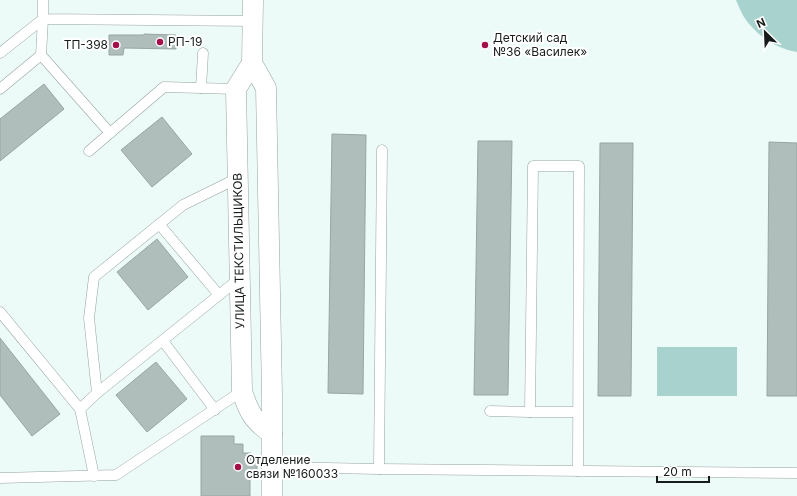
<svg xmlns="http://www.w3.org/2000/svg" width="797" height="496" font-family="Inter,sans-serif">
	<rect width="100%" height="100%" fill="#ecfaf8"/>
	<g fill="#a7d2cd">
		<path d="M736 0H797V52C776 49 755 34 744 17 741 12 738 5 736 0Z"/>
		<rect x="657" y="347" width="80" height="49"/>
	</g>
	<g fill="#afbdbb" stroke="#97a5a3">
		<polygon points="144,34 176,35 176,49 124,48 123,55 109,55 109,35 144,35"/>
		<polygon points="44,84 64,109 0,161 0,119"/>
		<polygon points="162,117 192,154 152,187 121,150"/>
		<polygon points="332,134 366,135 363,394 328,393"/>
		<polygon points="478,141 512,141 508,395 474,395"/>
		<polygon points="769,142 797,143 797,396 767,396"/>
		<polygon points="600,143 633,143 631,396 598,396"/>
		<polygon points="157,239 188,277 148,310 117,272"/>
		<polygon points="0,338 60,414 32,436 0,395"/>
		<polygon points="156,362 187,399 147,432 116,395"/>
		<polygon points="201,436 234,436 234,444 243,444 243,453 251,453 251,460 257,460 257,474 250,474 250,496 201,496"/>
	</g>
	<g fill="none" stroke-linecap="round" stroke-linejoin="round">
		<g stroke="#95a3a1" stroke-width="11">
			<g id="lane">
				<polyline points="43,0 43,19 253,21"/>
				<polyline points="0,53 43,19"/>
				<polyline points="41,55 110,133"/>
				<polyline points="201,88 203,53"/>
				<polyline points="0,89 41,55 43,19"/>
				<polyline points="89,151 164,87 236,89"/>
				<polyline points="159,224 219,295"/>
				<polyline points="0,312 80,409 94,476"/>
				<polyline points="163,341 215,410"/>
				<polyline points="97,393 89,318 94,277 183,205 238,178"/>
				<polyline points="80,409 97,393 239,279"/>
				<polyline points="490,411 530,412"/>
				<polyline points="272,467 379,469 797,473"/>
				<polyline points="379,469 382,150"/>
				<polyline points="578,471 579,166 533,166 530,412 578,412"/>
				<polyline points="0,478 116,475 242,391"/>
			</g>
		</g>
		<g stroke="#95a3a1" stroke-width="21">
			<g id="street">
				<polyline points="253,0 252,63 266,88 272,395 272,496"/>
				<path d="M252 63 236 89 242 391C249 413 253 420 272 434"/>
			</g>
		</g>
		<use href="#lane" stroke="#fff" stroke-width="10"/>
		<use href="#street" stroke="#fff" stroke-width="20"/>
	</g>
	<g fill="#a40e49" stroke="#fff" stroke-width="1.5">
		<circle cx="160" cy="42" r="4"/>
		<circle cx="116" cy="45" r="4"/>
		<circle cx="485" cy="45" r="4"/>
		<circle cx="238" cy="467" r="4"/>
	</g>
	<g text-anchor="middle" stroke-width="4" stroke-linejoin="round" paint-order="stroke">
		<g font-size="12" fill="#171c1b" stroke="#fff" text-anchor="start">
			<text x="493" y="42">Детский сад<tspan x="493" dy="14">№36 «Василек»</tspan></text>
			<text x="168" y="46">РП-19</text>
			<text x="108" y="49" text-anchor="end">ТП-398</text>
			<text x="246" y="464">Отделение<tspan x="246" dy="14">связи №160033</tspan></text>
		</g>
		<g font-size="12" fill="#171c1b" stroke="#fff">
			<text transform="translate(239 251) rotate(-91)" y="4">УЛИЦА ТЕКСТИЛЬЩИКОВ</text>
		</g>
	</g>
	<g transform="translate(765 32) rotate(336)" stroke="#ffffff" stroke-width="3" paint-order="stroke">
	<path d="M0-3L7 15L0 10L-7 15Z" fill="#171c1b"/>
	<text y="-6" font-size="11" font-weight="bold" text-anchor="middle" fill="#171c1b">N</text>
	</g>
	<path d="M657 476v6h52v-6" fill="none" stroke="#171c1b" stroke-width="2"/>
	<text x="663" y="476" font-size="12" fill="#171c1b" stroke="#ffffff" stroke-width="3" paint-order="stroke">20 m</text>
</svg>
